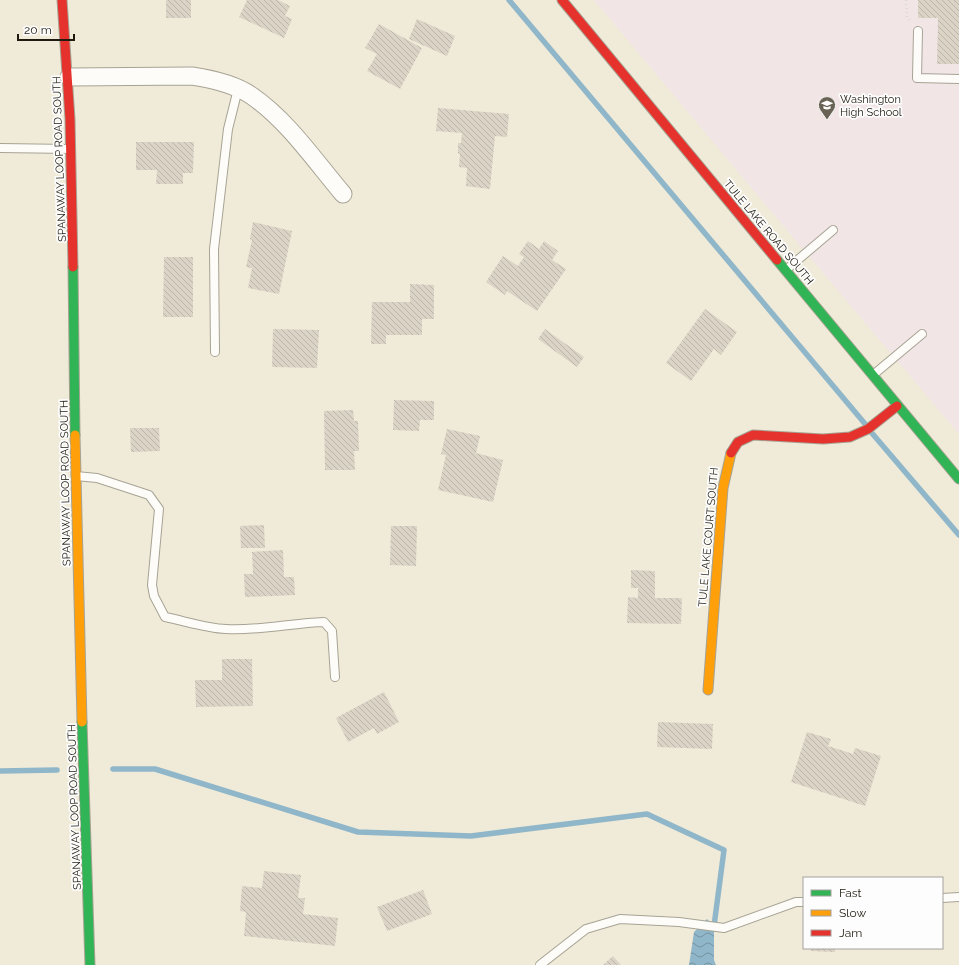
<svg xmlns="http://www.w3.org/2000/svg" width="959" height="965" font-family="Raleway,sans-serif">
	<defs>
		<pattern id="water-waves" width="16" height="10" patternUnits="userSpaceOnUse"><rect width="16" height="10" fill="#90b6c9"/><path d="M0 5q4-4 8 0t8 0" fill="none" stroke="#7593a2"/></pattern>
		<pattern id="building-back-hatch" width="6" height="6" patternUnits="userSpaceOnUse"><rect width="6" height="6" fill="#dcd3c7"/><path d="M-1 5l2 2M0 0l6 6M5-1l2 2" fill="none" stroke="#bcb5aa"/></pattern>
	</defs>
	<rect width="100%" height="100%" fill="#f0ebd8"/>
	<polygon fill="#f1e5e6" points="594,0 959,0 959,434 812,260"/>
	<polygon fill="url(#water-waves)" points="707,919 714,926 714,960 716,965 689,965 694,932"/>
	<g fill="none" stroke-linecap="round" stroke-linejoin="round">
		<g stroke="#90b6c9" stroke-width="5.5">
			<polyline points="509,0 866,425"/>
			<polyline points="871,432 959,535"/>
			<polyline points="113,769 155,769 358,832 471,836 647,814 724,850 714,926"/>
			<polyline points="0,771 57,770"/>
		</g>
	</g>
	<g fill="url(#building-back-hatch)">
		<rect x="166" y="0" width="25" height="18"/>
		<polygon points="247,0 278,0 290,6 285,16 292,19 284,38 239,17"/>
		<polygon points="918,0 959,0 959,64 937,64 938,18 918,18"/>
		<polygon points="417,19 455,36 447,56 409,39"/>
		<polygon points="379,24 422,48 400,89 367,71 377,54 365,48"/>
		<polygon points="438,108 509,114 507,137 495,136 490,189 466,186 467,168 459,167 460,154 458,153 458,143 461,143 462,133 436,131"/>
		<polygon points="136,142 194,142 193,173 183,173 183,184 156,184 157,170 136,170"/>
		<polygon points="253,222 292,231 279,294 248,288 252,268 246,267 252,240 250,239"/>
		<polygon points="528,241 539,249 544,241 558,251 552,260 566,269 537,311 507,291 505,295 486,282 503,256 518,266 524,257 519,254"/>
		<polygon points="164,257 193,257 193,317 163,317"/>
		<polygon points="410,284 434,285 434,319 422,319 422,335 386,335 386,344 371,344 372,302 410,302"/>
		<polygon points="705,309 737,332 721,355 714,349 691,381 666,363"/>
		<polygon points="273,329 319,330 317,368 272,367"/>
		<polygon points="545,329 584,357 577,367 538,339"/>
		<polygon points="394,400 434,401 434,420 420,420 419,431 393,430"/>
		<polygon points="353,410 354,421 358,421 359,451 354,451 355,470 325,470 324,411"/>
		<polygon points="130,428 159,428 160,451 131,452"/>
		<polygon points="447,429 480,436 476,453 503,460 493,502 438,490 446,455 441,454"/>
		<polygon points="264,525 265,548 241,548 240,526"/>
		<polygon points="391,526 417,526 416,566 390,565"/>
		<polygon points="283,550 284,577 294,577 295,595 245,597 244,574 253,574 252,552"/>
		<polygon points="631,570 655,571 655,598 682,598 681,624 627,623 628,597 638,598 638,588 631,588"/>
		<polygon points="222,659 252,659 253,706 196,707 195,680 222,680"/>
		<polygon points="384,692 399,722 377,734 374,728 348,742 336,718"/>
		<polygon points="658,722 713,724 712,749 657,747"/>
		<polygon points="807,732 831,739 828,746 853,754 855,748 881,756 865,806 791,782"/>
		<polygon points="264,871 301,875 298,898 305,898 303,914 338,918 335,946 244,936 246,912 240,911 242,886 262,888"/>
		<polygon points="423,890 432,914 387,931 377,907"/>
		<polygon points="811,948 835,948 835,952 811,951"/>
		<polygon points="613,956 621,965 603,965"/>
	</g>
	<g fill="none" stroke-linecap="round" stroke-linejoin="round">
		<g stroke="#a7a394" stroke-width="10">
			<g id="lane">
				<polyline points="918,31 917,78 959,79"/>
				<polyline points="0,148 71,149"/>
				<polyline points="787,269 833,230"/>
				<polyline points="215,352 214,249 228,129 238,89"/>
				<polyline points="873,375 922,334"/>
				<path d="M76 476 97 478 149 495 159 509 152 585 154 596 165 617C185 621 206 628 226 629 259 631 292 623 324 622L332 631 335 677"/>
				<polyline points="942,898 959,897"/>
				<polyline points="540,965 586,929 620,919 679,922 724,928 796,902 804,902"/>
			</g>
		</g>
		<g stroke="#a7a394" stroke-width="19">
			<path id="street" d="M69 77 192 76C212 79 235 84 252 96 288 121 315 161 343 194"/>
		</g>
		<g stroke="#a7a394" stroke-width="11">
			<g id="fast">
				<polyline points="777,260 959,479"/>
				<polyline points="73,267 75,435"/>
				<polyline points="82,722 90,965"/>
			</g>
		</g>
		<g stroke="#a7a394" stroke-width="11">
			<g id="slow">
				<polyline points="75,435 82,722"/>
				<polyline points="708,690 723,488 731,453"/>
			</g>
		</g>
		<g stroke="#a7a394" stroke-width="11">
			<g id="jam">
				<polyline points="62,0 70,119 73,267"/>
				<polyline points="562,0 777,260"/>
				<polyline points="731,453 738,442 753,435 823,439 850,437 868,429 897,406"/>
			</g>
		</g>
		<polyline stroke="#dcdbd5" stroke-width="2.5" stroke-dasharray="1 3" stroke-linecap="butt" points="906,0 907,17 910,20"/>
		<use href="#lane" stroke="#fdfcf9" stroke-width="8"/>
		<use href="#street" stroke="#fdfcf9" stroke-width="17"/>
		<use href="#fast" stroke="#30b455" stroke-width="9"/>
		<use href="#slow" stroke="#ff9f0a" stroke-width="9"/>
		<use href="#jam" stroke="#e5322d" stroke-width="9"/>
	</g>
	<defs>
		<g id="school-pin" transform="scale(0.9)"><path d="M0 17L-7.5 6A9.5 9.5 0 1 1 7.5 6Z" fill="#686355" stroke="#fdfdfd"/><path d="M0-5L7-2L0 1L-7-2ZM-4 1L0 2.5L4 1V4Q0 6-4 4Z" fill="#fff"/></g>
	</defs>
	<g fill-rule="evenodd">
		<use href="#school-pin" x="827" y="105"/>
	</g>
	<g text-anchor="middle" stroke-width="3.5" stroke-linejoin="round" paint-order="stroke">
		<g font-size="11" fill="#1e1a0e" stroke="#fdfdfd" text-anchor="start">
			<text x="840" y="103">Washington<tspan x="840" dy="13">High School</tspan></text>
		</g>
		<g font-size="11" fill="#1e1a0e" stroke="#fdfdfd">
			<text transform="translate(59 159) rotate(-92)" y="4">SPANAWAY LOOP ROAD SOUTH</text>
			<text transform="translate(769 232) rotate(50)" y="4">TULE LAKE ROAD SOUTH</text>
			<text transform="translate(65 483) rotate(-91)" y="4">SPANAWAY LOOP ROAD SOUTH</text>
			<text transform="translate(708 537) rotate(-85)" y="4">TULE LAKE COURT SOUTH</text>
			<text transform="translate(74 807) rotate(-92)" y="4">SPANAWAY LOOP ROAD SOUTH</text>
		</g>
	</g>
	<rect x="803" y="877" width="140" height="72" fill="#fdfdfd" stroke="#a4a29d"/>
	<rect x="811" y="890" width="20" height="6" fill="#30b455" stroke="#a4a29d"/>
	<text x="839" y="897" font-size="12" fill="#1e1a0e">Fast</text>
	<rect x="811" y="910" width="20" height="6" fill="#ff9f0a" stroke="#a4a29d"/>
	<text x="839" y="917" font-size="12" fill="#1e1a0e">Slow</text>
	<rect x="811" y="930" width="20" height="6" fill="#e5322d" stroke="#a4a29d"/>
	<text x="839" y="937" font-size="12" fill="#1e1a0e">Jam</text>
	<path d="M18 34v6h56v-6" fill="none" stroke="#1e1a0e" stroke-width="2"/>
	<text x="24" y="34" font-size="12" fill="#1e1a0e" stroke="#fdfdfd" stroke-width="3" paint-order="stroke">20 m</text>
</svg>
